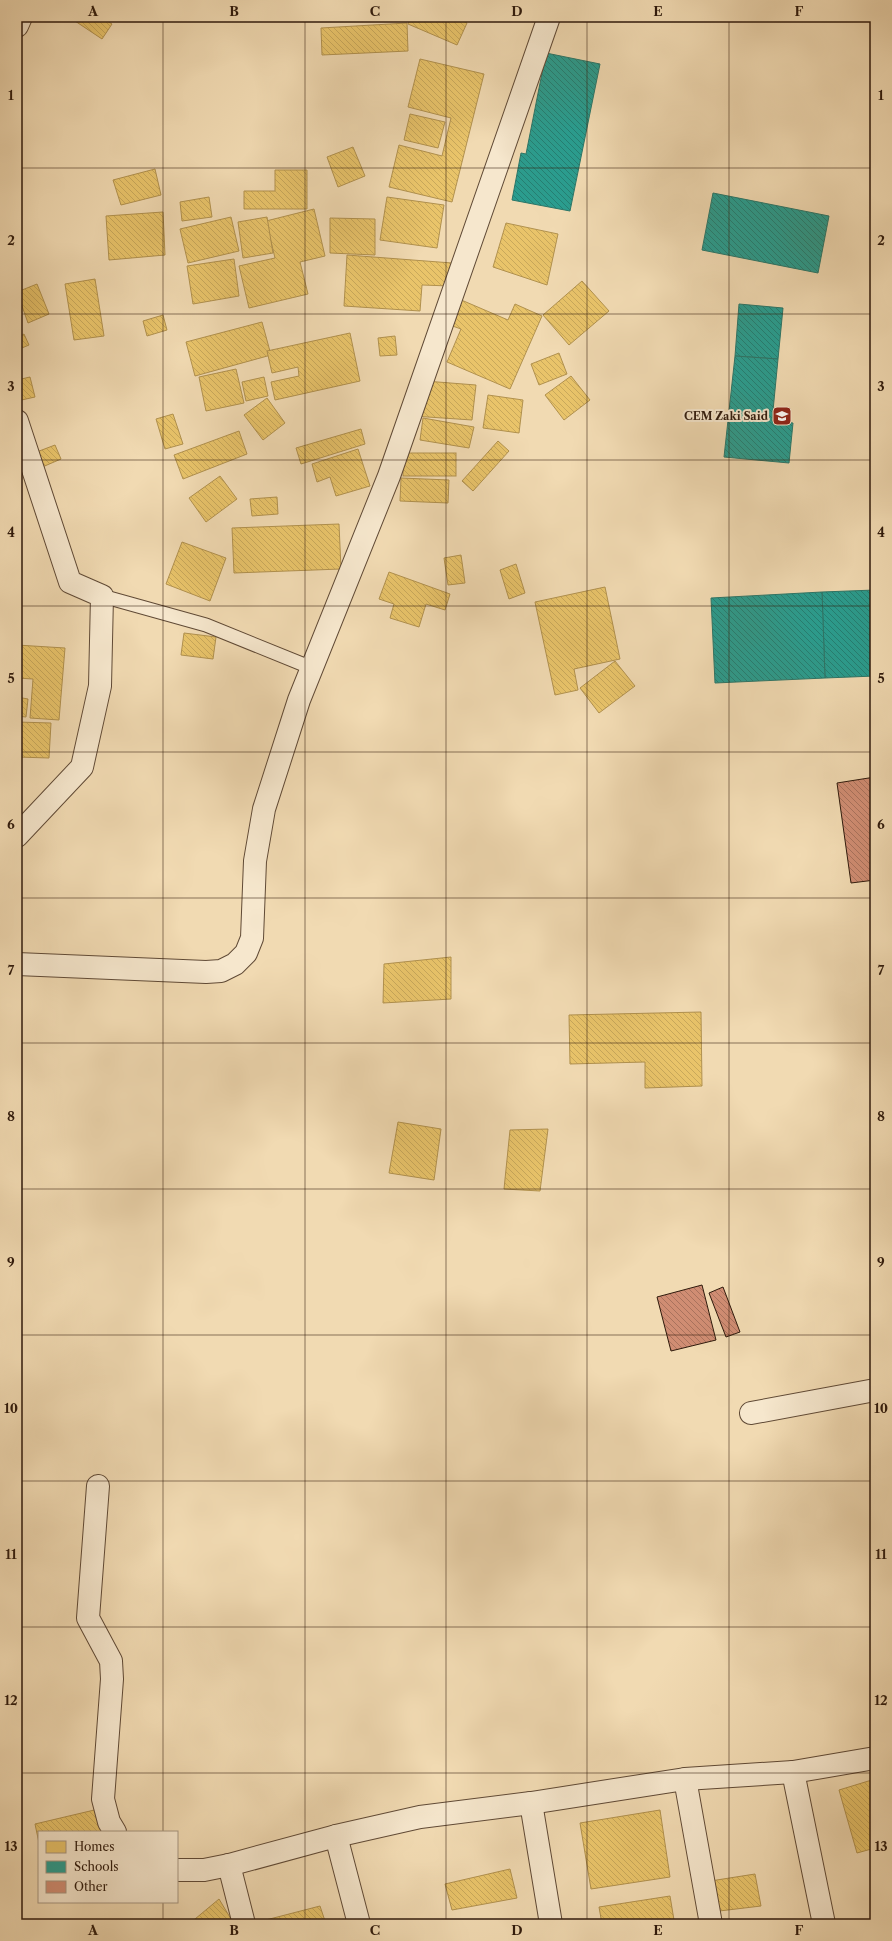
<svg xmlns="http://www.w3.org/2000/svg" width="892" height="1941" font-family="'Libre Caslon Text',serif">
	<defs>
		<pattern id="homes-back-hatch" width="6" height="6" patternUnits="userSpaceOnUse"><rect width="6" height="6" fill="#e9c46a"/><path d="M-1 5l2 2M0 0l6 6M5-1l2 2" fill="none" stroke="#c8a85b"/></pattern>
		<pattern id="schools-back-hatch" width="6" height="6" patternUnits="userSpaceOnUse"><rect width="6" height="6" fill="#2a9d8f"/><path d="M-1 5l2 2M0 0l6 6M5-1l2 2" fill="none" stroke="#247f73"/></pattern>
		<pattern id="building-back-hatch" width="6" height="6" patternUnits="userSpaceOnUse"><rect width="6" height="6" fill="#d08d73"/><path d="M-1 5l2 2M0 0l6 6M5-1l2 2" fill="none" stroke="#a9725d"/></pattern>
	</defs>
	<rect width="100%" height="100%" fill="#f1dab2"/>
	<filter id="stains"><feTurbulence type="fractalNoise" baseFrequency=".005" numOctaves="4"/><feColorMatrix values="0 0 0 0 .2 0 0 0 0 .09 0 0 0 0 .02 0 0 0 .5 -.17"/></filter>
	<radialGradient id="worn" r=".72"><stop offset=".6" stop-color="#630" stop-opacity="0"/><stop offset="1" stop-color="#630" stop-opacity=".3"/></radialGradient>
	<g fill="url(#homes-back-hatch)" stroke="#b1914e">
		<polygon points="77,17 101,17 112,24 102,39 75,21"/>
		<polygon points="411,17 454,17 467,23 457,45 408,24"/>
		<polygon points="407,23 408,51 322,55 321,28"/>
		<polygon points="420,59 484,74 452,202 389,187 399,145 442,156 451,118 408,107"/>
		<polygon points="410,114 445,122 438,148 404,140"/>
		<polygon points="353,147 365,176 338,187 327,157"/>
		<polygon points="155,169 161,195 121,205 113,180"/>
		<polygon points="275,170 307,170 307,209 244,209 244,191 275,191"/>
		<polygon points="209,197 212,217 182,221 180,202"/>
		<polygon points="387,197 444,205 437,248 380,240"/>
		<polygon points="314,209 325,256 300,262 308,294 249,308 239,266 275,258 266,221"/>
		<polygon points="163,212 165,255 109,260 106,216"/>
		<polygon points="231,217 239,251 188,263 180,229"/>
		<polygon points="267,217 273,253 243,258 238,222"/>
		<polygon points="330,218 375,219 375,255 330,253"/>
		<polygon points="506,223 558,234 547,285 493,267"/>
		<polygon points="347,255 452,263 450,286 422,285 420,311 344,306"/>
		<polygon points="234,259 239,296 193,304 187,266"/>
		<polygon points="95,279 104,336 74,340 65,284"/>
		<polygon points="582,281 609,311 569,345 543,315"/>
		<polygon points="37,284 49,314 28,323 17,292"/>
		<polygon points="459,299 508,320 515,304 542,316 510,389 447,362 461,329 447,324"/>
		<polygon points="163,315 167,330 147,336 143,321"/>
		<polygon points="262,322 271,355 195,376 186,342"/>
		<polygon points="350,333 360,381 275,400 271,382 299,376 298,367 272,373 267,351"/>
		<polygon points="24,334 29,345 17,350 17,338"/>
		<polygon points="395,336 397,355 380,356 378,338"/>
		<polygon points="559,353 567,374 539,385 531,364"/>
		<polygon points="236,369 244,403 206,411 199,377"/>
		<polygon points="571,376 590,400 564,420 545,395"/>
		<polygon points="30,377 35,397 17,401 17,380"/>
		<polygon points="264,377 268,396 246,401 242,382"/>
		<polygon points="425,381 476,385 472,420 413,416"/>
		<polygon points="488,395 523,400 519,433 483,428"/>
		<polygon points="267,398 285,423 263,440 244,415"/>
		<polygon points="173,414 183,444 165,449 156,419"/>
		<polygon points="423,418 474,427 469,448 420,440"/>
		<polygon points="361,429 365,444 301,464 296,448"/>
		<polygon points="239,431 247,454 183,479 174,455"/>
		<polygon points="498,441 509,451 473,491 462,481"/>
		<polygon points="55,445 61,459 40,468 34,453"/>
		<polygon points="358,449 370,486 336,496 330,477 317,482 312,464"/>
		<rect x="403" y="453" width="53" height="23"/>
		<polygon points="220,476 237,499 206,522 189,498"/>
		<polygon points="401,478 449,480 448,503 400,501"/>
		<polygon points="277,497 278,514 252,516 250,499"/>
		<polygon points="339,524 341,569 234,573 232,528"/>
		<polygon points="182,542 226,558 210,601 166,584"/>
		<polygon points="461,555 465,583 448,585 444,558"/>
		<polygon points="516,564 525,593 509,599 500,570"/>
		<polygon points="389,572 450,594 445,610 426,604 419,627 390,618 394,604 379,599"/>
		<polygon points="605,587 620,659 574,669 578,690 555,695 535,602"/>
		<polygon points="184,633 216,637 213,659 181,655"/>
		<polygon points="17,645 65,648 59,720 30,718 33,679 17,678"/>
		<polygon points="615,661 635,686 599,713 580,688"/>
		<polygon points="17,697 28,699 26,717 17,716"/>
		<polygon points="17,722 51,723 49,758 17,757"/>
		<polygon points="451,957 451,999 383,1003 384,964"/>
		<polygon points="701,1012 702,1086 645,1088 645,1062 570,1064 569,1015"/>
		<polygon points="398,1122 441,1129 434,1180 389,1173"/>
		<polygon points="548,1129 540,1191 504,1189 510,1130"/>
		<polygon points="875,1779 875,1848 857,1853 839,1790"/>
		<polygon points="107,1807 113,1832 39,1832 39,1843 35,1824"/>
		<polygon points="660,1810 670,1877 591,1889 580,1823"/>
		<polygon points="510,1869 517,1898 452,1910 445,1884"/>
		<polygon points="755,1874 761,1906 711,1912 704,1882"/>
		<polygon points="670,1896 674,1920 647,1924 602,1924 599,1907"/>
		<polygon points="219,1899 234,1924 189,1924"/>
		<polygon points="320,1906 326,1924 258,1924 258,1922"/>
	</g>
	<g fill="url(#schools-back-hatch)" stroke="#2c7668">
		<polygon points="546,53 600,64 570,211 512,200 521,153 526,154"/>
		<polygon points="713,193 829,216 818,273 702,250"/>
		<polygon points="739,304 783,308 778,359 735,356"/>
		<polygon points="735,356 778,359 772,421 793,423 789,463 724,457"/>
		<polygon points="875,590 875,676 825,678 822,592"/>
		<polygon points="822,592 825,678 715,683 711,598"/>
	</g>
	<g fill="url(#building-back-hatch)" stroke="#2f1a0c">
		<polygon points="875,777 875,880 851,883 837,783"/>
		<polygon points="702,1285 716,1340 671,1351 657,1297"/>
		<polygon points="723,1287 740,1332 726,1337 709,1293"/>
	</g>
	<g fill="none" stroke-linecap="round" stroke-linejoin="round">
		<g stroke="#604a36" stroke-width="15">
			<polyline id="lane" points="102,596 206,625 312,668"/>
		</g>
		<g stroke="#604a36" stroke-width="24">
			<g id="street">
				<polyline points="17,26 21,17"/>
				<polyline points="17,421 70,582 102,596 100,686 82,767 17,836"/>
				<polyline points="17,964 206,972 221,971 235,964 246,953 252,938 255,861 264,809 299,700 389,476 549,17"/>
				<polyline points="751,1413 875,1390"/>
				<polyline points="98,1486 88,1618 111,1661 112,1679 103,1799 109,1822 115,1832"/>
				<polyline points="793,1772 824,1924"/>
				<polyline points="685,1779 711,1924"/>
				<polyline points="531,1803 551,1924"/>
				<polyline points="336,1836 359,1924"/>
				<polyline points="229,1865 244,1924"/>
				<polyline points="177,1870 204,1870 229,1865 336,1836 420,1817 531,1803 685,1779 793,1772 875,1758"/>
			</g>
		</g>
		<use href="#lane" stroke="#f6e7cd" stroke-width="13"/>
		<use href="#street" stroke="#f6e7cd" stroke-width="22"/>
	</g>
	<path fill="none" stroke="#2f1a0c" stroke-width="1" stroke-opacity="0.55" d="M163 17V1832M305 17V1924M446 17V1924M587 17V1924M729 17V1924M17 168H875M17 314H875M17 460H875M17 606H875M17 752H875M17 898H875M17 1043H875M17 1189H875M17 1335H875M17 1481H875M17 1627H875M17 1773H875M163 1902V1924"/>
	<defs>
		<g id="school-square" transform="scale(1)"><rect x="-9" y="-9" width="18" height="18" rx="4" fill="#8f2418" stroke="#f6e7cd"/><path d="M0-5L7-2L0 1L-7-2ZM-4 1L0 2.5L4 1V4Q0 6-4 4Z" fill="#fff"/></g>
	</defs>
	<g fill-rule="evenodd">
		<use href="#school-square" x="782" y="416"/>
	</g>
	<g text-anchor="middle" stroke-width="4" stroke-linejoin="round" paint-order="stroke">
		<g font-size="11" font-weight="bold" fill="#2f1a0c" stroke="#f6e7cd" text-anchor="end">
			<text x="768" y="420">CEM Zaki Said</text>
		</g>
	</g>
	<rect width="892" height="1941" fill="none" stroke="#f1dab2" stroke-width="44"/>
	<rect x="38" y="1831" width="140" height="72" fill="#f6e7cd" stroke="#a69580"/>
	<rect x="46" y="1841" width="20" height="12" fill="#e9c46a" stroke="#a69580"/>
	<text x="74" y="1851" font-size="12" fill="#2f1a0c">Homes</text>
	<rect x="46" y="1861" width="20" height="12" fill="#2a9d8f" stroke="#a69580"/>
	<text x="74" y="1871" font-size="12" fill="#2f1a0c">Schools</text>
	<rect x="46" y="1881" width="20" height="12" fill="#d08d73" stroke="#a69580"/>
	<text x="74" y="1891" font-size="12" fill="#2f1a0c">Other</text>
	<rect x="22" y="22" width="848" height="1897" fill="none" stroke="#2f1a0c" stroke-width="1.5"/>
	<g font-size="13" text-anchor="middle" font-weight="bold" fill="#2f1a0c">
		<text x="93" y="16">A</text>
		<text x="234" y="16">B</text>
		<text x="375" y="16">C</text>
		<text x="517" y="16">D</text>
		<text x="658" y="16">E</text>
		<text x="799" y="16">F</text>
		<text x="11" y="100">1</text>
		<text x="881" y="100">1</text>
		<text x="11" y="245">2</text>
		<text x="881" y="245">2</text>
		<text x="11" y="391">3</text>
		<text x="881" y="391">3</text>
		<text x="11" y="537">4</text>
		<text x="881" y="537">4</text>
		<text x="11" y="683">5</text>
		<text x="881" y="683">5</text>
		<text x="11" y="829">6</text>
		<text x="881" y="829">6</text>
		<text x="11" y="975">7</text>
		<text x="881" y="975">7</text>
		<text x="11" y="1121">8</text>
		<text x="881" y="1121">8</text>
		<text x="11" y="1267">9</text>
		<text x="881" y="1267">9</text>
		<text x="11" y="1413">10</text>
		<text x="881" y="1413">10</text>
		<text x="11" y="1559">11</text>
		<text x="881" y="1559">11</text>
		<text x="11" y="1705">12</text>
		<text x="881" y="1705">12</text>
		<text x="11" y="1851">13</text>
		<text x="881" y="1851">13</text>
		<text x="93" y="1935">A</text>
		<text x="234" y="1935">B</text>
		<text x="375" y="1935">C</text>
		<text x="517" y="1935">D</text>
		<text x="658" y="1935">E</text>
		<text x="799" y="1935">F</text>
	</g>
	<rect width="100%" height="100%" filter="url(#stains)"/>
	<rect width="100%" height="100%" fill="url(#worn)"/>
</svg>
